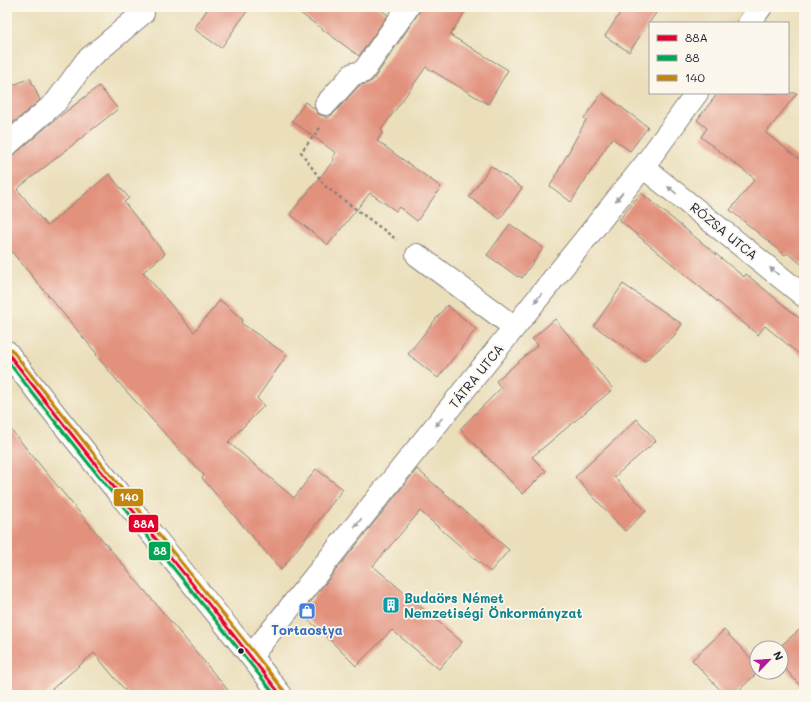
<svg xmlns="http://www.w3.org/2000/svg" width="811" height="702" font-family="Mali,sans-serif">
	<rect width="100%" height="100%" fill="#fbf7ec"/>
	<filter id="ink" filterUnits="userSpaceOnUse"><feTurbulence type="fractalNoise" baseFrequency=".025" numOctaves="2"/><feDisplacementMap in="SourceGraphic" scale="8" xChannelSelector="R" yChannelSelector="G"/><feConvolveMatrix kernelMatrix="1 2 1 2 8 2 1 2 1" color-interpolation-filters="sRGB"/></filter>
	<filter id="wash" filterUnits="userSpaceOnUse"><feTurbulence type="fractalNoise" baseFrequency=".012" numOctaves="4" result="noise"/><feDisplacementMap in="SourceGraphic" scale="16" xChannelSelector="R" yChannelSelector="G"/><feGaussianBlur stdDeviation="0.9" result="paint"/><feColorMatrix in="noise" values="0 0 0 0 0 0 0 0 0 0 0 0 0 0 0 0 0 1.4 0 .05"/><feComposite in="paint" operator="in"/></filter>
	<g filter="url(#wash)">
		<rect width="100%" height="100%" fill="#ebdfbb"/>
		<g id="blocks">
			<g fill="#e2917d">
				<polygon points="209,7 250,7 221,48 194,29"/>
				<polygon points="292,7 377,7 388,15 359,56"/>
				<polygon points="420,7 468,7 450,35 508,70 488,104 426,67 381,130 383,132 377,141 441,187 417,221 399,207 396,211 370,193 328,245 290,214 334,160 332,158 336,153 292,121 305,102 315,109 318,114 328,118 335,112 360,85 366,84 373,80 418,14"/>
				<polygon points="624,7 660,7 629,52 605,36"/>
				<polygon points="30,78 40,100 7,128 7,88"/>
				<polygon points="99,86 118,109 17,189 47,226 109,174 129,198 124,202 165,254 143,272 194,332 220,300 243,320 241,323 287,355 257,398 264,406 228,442 294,498 316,469 343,489 281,570 202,478 204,475 175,445 119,383 96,355 97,354 7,246 7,157 15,154 50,124"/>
				<polygon points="602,93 648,127 630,151 612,138 571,202 550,186 586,120 584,118"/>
				<polygon points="718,93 797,93 766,133 804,163 804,266 787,253 785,255 730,210 755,179 701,137 707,128 697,120"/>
				<polygon points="491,166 522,188 500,219 469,197"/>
				<polygon points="641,193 744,277 746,274 804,322 804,358 765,326 758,335 619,220"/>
				<polygon points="510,224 543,248 522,278 519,276 518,277 487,255"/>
				<polygon points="623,284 682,324 673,337 645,361 594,326"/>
				<polygon points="447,305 476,329 438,378 408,354"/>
				<polygon points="555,319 613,389 532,457 546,471 523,494 460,429 501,388 496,381 538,345 532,339"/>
				<polygon points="637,419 656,441 614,477 646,511 625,531 575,477"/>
				<polygon points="7,425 74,506 232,695 129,695 94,653 45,695 7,695"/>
				<polygon points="417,469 509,550 490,572 420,511 373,566 462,642 439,669 392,630 356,666 319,629 301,614"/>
				<polygon points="804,626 804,690 781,664 781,648 778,648"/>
				<polygon points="724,630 757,665 757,672 758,672 734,695 725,695 692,660"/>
			</g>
		</g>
	</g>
	<g filter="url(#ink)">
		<use href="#blocks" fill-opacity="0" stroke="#86807b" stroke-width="1"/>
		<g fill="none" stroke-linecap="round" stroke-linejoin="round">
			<g stroke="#86807b" stroke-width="24">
				<g id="minor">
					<polyline points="749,23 761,7"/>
					<polyline points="326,104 353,74 363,72 408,7"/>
					<polyline points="7,145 56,102 86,61 143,13"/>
					<polyline points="643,167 804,296"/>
					<polyline points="417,255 514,327"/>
					<polyline points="251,656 643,167 697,93"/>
				</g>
			</g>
			<g stroke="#86807b" stroke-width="24">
				<path id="major" d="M7 352C95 469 192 579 281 695"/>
			</g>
			<polyline stroke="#86807b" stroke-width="2.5" stroke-dasharray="3 3" stroke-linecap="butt" points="320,128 301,152 325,186 397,240"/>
			<use href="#minor" stroke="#fff" stroke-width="22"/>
			<use href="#major" stroke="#fff" stroke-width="22"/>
			<g stroke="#fbf7ec" stroke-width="6">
				<path id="bus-1" d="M7 352C96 468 191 580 281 695"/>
			</g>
			<g stroke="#fbf7ec" stroke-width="6">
				<path id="bus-2" d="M7 360C94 474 187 582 275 695"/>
			</g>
			<g stroke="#fbf7ec" stroke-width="6">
				<path id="bus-3" d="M11 349C100 465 195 577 285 692"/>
			</g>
			<use href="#bus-1" stroke="#e4002b" stroke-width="3"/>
			<use href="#bus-2" stroke="#00a651" stroke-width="3"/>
			<use href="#bus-3" stroke="#c2850f" stroke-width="3"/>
		</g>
		<defs><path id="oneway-solid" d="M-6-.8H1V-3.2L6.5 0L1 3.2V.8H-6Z"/></defs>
		<g fill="#9c9ca7">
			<use href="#oneway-solid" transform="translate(672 190) rotate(-141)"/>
			<use href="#oneway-solid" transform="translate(619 197) rotate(129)"/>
			<use href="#oneway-solid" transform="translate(774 271) rotate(-141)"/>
			<use href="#oneway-solid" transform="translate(538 298) rotate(129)"/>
			<use href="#oneway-solid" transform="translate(439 422) rotate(129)"/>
			<use href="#oneway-solid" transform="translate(358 523) rotate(129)"/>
		</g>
	</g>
	<defs>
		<g id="building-square" transform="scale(0.9)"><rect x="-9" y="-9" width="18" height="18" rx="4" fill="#0f9aa8" stroke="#fbf7ec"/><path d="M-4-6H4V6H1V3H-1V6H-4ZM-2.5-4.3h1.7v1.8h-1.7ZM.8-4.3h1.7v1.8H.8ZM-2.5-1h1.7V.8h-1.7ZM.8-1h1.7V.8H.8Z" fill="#fff"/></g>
		<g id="shop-square" transform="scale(0.9)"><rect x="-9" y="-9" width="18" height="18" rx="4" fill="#3f7fe0" stroke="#fbf7ec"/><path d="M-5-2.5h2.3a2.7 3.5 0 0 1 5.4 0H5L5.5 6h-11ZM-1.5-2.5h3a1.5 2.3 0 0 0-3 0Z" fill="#fff"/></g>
	</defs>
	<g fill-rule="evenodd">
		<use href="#building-square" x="391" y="605"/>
		<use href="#shop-square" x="307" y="611"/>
	</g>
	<circle fill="#22223b" stroke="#fbf7ec" stroke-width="1.5" cx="241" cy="651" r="3.5"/>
	<g text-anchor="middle" stroke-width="3.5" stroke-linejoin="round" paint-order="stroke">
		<g font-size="13" fill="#22223b" stroke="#fbf7ec">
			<text transform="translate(724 231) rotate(39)" y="5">RÓZSA UTCA</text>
			<text transform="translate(476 376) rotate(-51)" y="5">TÁTRA UTCA</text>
		</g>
		<g font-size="13" font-weight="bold" fill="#0d838f" stroke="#fbf7ec" text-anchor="start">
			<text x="404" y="603">Budaörs Német<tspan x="404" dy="15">Nemzetiségi Önkormányzat</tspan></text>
		</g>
		<g font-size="13" font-weight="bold" fill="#366cbe" stroke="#fbf7ec">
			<text x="307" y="635">Tortaostya</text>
		</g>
	</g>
	<g stroke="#fbf7ec" stroke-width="1.5">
		<rect x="113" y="488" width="31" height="19" rx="4" fill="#c2850f"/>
		<rect x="128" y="514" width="31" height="19" rx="4" fill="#e4002b"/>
		<rect x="148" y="541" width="23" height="20" rx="4" fill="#00a651"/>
	</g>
	<g font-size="11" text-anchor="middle" font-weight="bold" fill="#fff">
		<text x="129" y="501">140</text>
		<text x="144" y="528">88A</text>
		<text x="160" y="555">88</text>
	</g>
	<rect width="811" height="702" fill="none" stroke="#fbf7ec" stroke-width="24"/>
	<rect x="649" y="22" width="140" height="72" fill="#fbf7ec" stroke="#a4a2a5"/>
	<rect x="657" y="35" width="20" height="6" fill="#e4002b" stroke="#a4a2a5"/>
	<text x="685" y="42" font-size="12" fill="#22223b">88A</text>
	<rect x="657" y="55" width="20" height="6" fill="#00a651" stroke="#a4a2a5"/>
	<text x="685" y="62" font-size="12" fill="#22223b">88</text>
	<rect x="657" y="75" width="20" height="6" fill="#c2850f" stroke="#a4a2a5"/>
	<text x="685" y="82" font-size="12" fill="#22223b">140</text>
	<g transform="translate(769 660) rotate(65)"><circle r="19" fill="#fbf7ec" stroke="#a4a2a5"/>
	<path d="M0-3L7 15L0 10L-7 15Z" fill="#b5179e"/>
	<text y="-6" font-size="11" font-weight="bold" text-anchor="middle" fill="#22223b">N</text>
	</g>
</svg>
